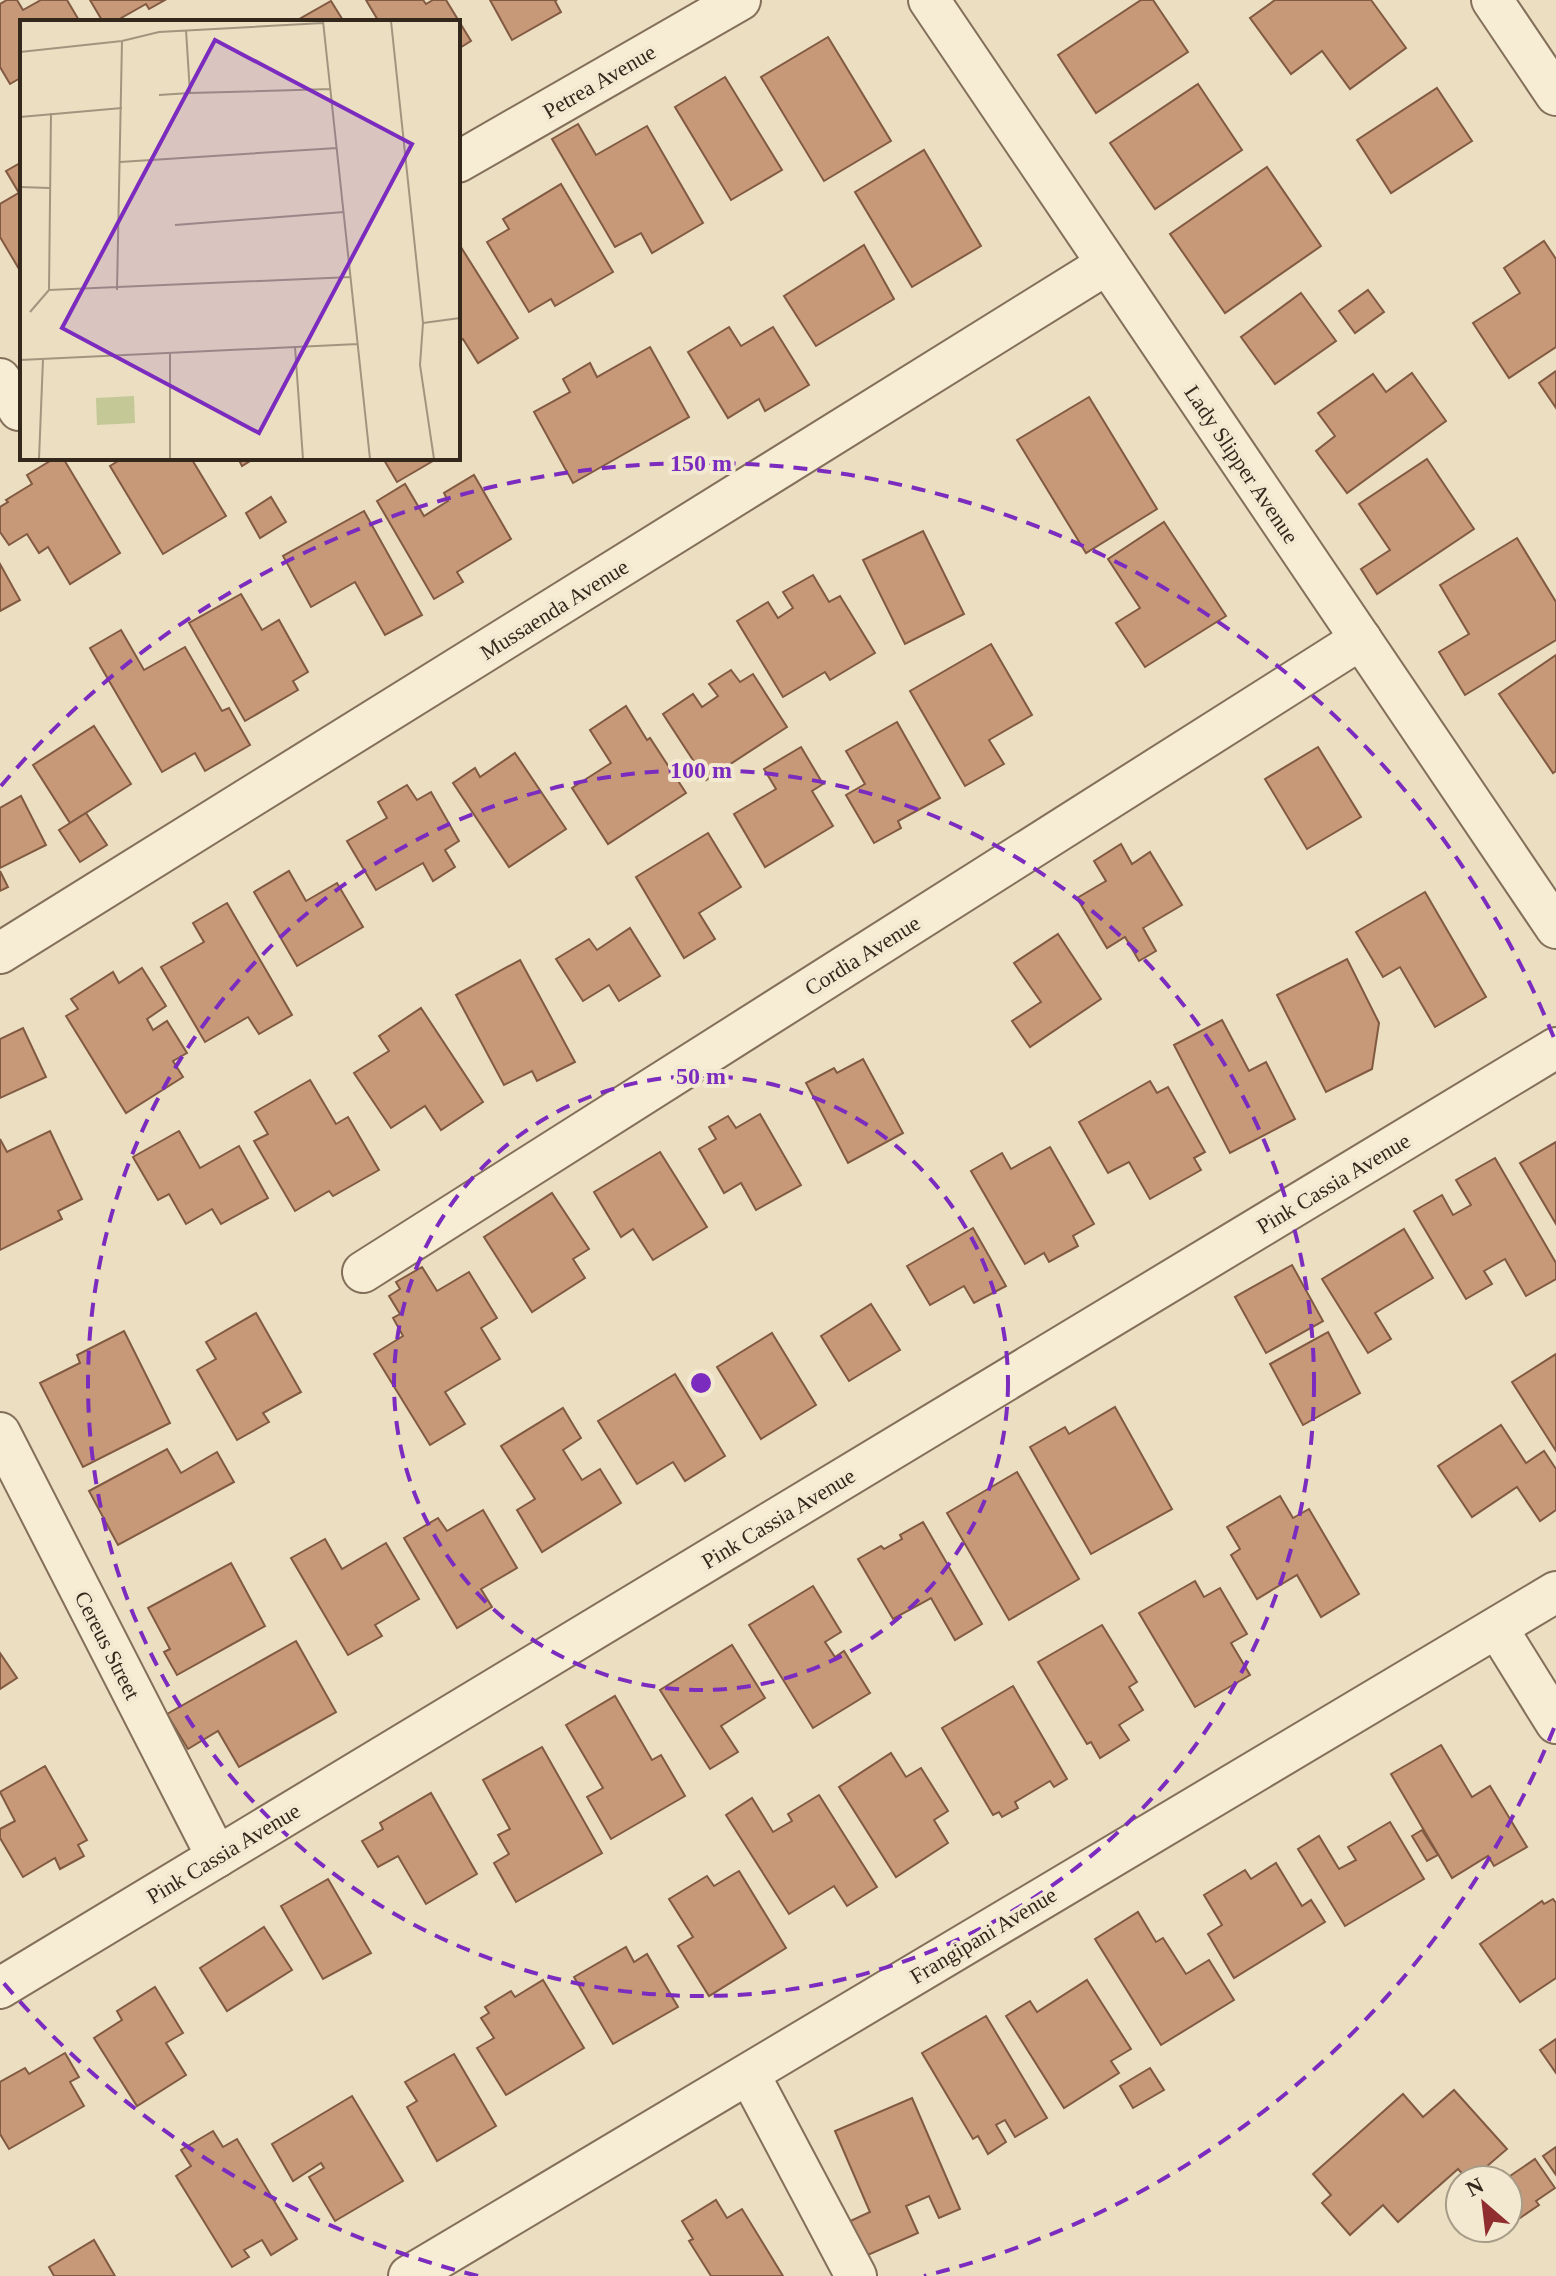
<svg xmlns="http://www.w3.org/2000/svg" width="1556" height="2276" font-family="'Times New Roman',serif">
	<rect width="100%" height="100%" fill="#ebdec1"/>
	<g fill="#c79979" stroke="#815a41" stroke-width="2">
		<polygon points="7,0 17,0 23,10 41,0 67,0 80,22 22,22 22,77 10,84 0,67 0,4"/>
		<polygon points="90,0 165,0 149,9 146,4 114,22 103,22"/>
		<polygon points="366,0 423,0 426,4 433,0 446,0 471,41 458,49 458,22 379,22"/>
		<polygon points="490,0 557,0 555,1 561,12 512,40"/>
		<polygon points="1141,0 1153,0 1188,52 1096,113 1058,55"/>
		<polygon points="1275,0 1371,0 1406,48 1350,89 1322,51 1291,74 1250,18"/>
		<polygon points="331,1 344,22 294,22"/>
		<polygon points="828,37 891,141 824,181 761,77"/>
		<polygon points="725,77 782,170 731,200 675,107"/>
		<polygon points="1198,84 1242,150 1155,209 1110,143"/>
		<polygon points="1437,88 1472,141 1391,193 1357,140"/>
		<polygon points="578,124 596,155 647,126 703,223 652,253 641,233 615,247 552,139"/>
		<polygon points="924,150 981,246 912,287 855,192"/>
		<polygon points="22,162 22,191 19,193 6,171"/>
		<polygon points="1267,167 1321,246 1225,313 1170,234"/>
		<polygon points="561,184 613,272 555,306 551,299 529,312 487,242 509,229 503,219"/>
		<polygon points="22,191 22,274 0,237 0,204"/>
		<polygon points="1544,241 1556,259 1556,347 1509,378 1473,323 1520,293 1504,268"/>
		<polygon points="459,244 518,338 478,363 463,339 458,342"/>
		<polygon points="864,245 894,299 816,346 784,296"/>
		<polygon points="1368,290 1384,312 1355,333 1339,311"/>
		<polygon points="1301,293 1336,341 1275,384 1241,337"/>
		<polygon points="729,327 741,346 773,327 809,385 765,411 759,399 728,418 688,352"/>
		<polygon points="650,347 689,417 573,483 534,412 570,392 563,379 590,363 597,377"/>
		<polygon points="1556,371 1556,408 1539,383"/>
		<polygon points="1412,373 1446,421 1347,493 1316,451 1335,436 1318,413 1373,374 1386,392"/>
		<polygon points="1089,397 1157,509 1086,553 1017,440"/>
		<polygon points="55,458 63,458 120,553 70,584 48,547 39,553 27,534 9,545 0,532 0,507 8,502 6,500 32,484 27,475"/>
		<polygon points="123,458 191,458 226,516 163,554 110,466"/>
		<polygon points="238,458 255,458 242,466"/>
		<polygon points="388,458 438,458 397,482 384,460"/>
		<polygon points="1427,459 1474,529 1377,594 1361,569 1390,550 1359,504"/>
		<polygon points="474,475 511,539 457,572 463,582 434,599 377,501 405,484 424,516 448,501 444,493"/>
		<polygon points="271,497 286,522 260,538 246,513"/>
		<polygon points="364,511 422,615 385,635 355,582 311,607 283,556"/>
		<polygon points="1164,522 1226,616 1145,667 1116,623 1140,608 1108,559"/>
		<polygon points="923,531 964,614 905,644 863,560"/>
		<polygon points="1517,538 1556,602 1556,640 1465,695 1439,652 1469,634 1440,585"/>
		<polygon points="0,564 20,600 0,611"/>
		<polygon points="813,575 829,602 840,596 875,653 830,680 825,672 783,697 737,621 768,602 778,618 793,608 783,592"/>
		<polygon points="241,594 262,630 279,620 308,672 293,681 298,690 245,721 189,623"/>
		<polygon points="121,630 144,670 185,647 222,711 229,708 250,745 205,771 195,753 162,772 90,648"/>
		<polygon points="991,644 1032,715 989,740 1004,764 965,786 910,691"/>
		<polygon points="1556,655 1556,771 1553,773 1499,694"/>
		<polygon points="731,670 740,682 753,674 787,727 706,780 663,714 693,694 702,707 718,696 709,684"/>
		<polygon points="626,706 647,740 650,738 686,793 608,844 572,788 611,763 590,730"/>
		<polygon points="897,722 940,798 898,821 901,828 874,843 846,795 865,784 846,751"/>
		<polygon points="94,726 131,784 70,823 33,765"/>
		<polygon points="801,747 823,784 812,791 833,826 765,867 734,814 776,789 764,769"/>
		<polygon points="1318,747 1361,817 1307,849 1265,779"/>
		<polygon points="515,753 566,829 509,867 453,783 475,768 480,777"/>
		<polygon points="407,785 417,800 431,792 459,841 445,850 455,867 433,881 423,863 376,890 347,841 387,818 378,802"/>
		<polygon points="21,796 46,845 0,868 0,808"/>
		<polygon points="86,813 107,845 80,862 59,830"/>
		<polygon points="708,833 741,887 699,913 715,939 684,958 636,877"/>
		<polygon points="1121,844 1132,864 1150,852 1182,905 1143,928 1156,951 1139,961 1125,937 1107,948 1077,898 1106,881 1094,861"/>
		<polygon points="0,871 8,887 0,891"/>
		<polygon points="289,871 306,901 337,883 363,927 297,966 254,892"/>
		<polygon points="1425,892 1486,997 1435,1027 1400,967 1383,977 1356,932"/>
		<polygon points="227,903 292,1015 259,1034 248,1017 205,1042 161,967 204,942 193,923"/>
		<polygon points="630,928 660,976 619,1001 609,985 583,1001 556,959 589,939 597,950"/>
		<polygon points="1058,934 1101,999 1030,1047 1012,1021 1041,1002 1014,963"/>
		<polygon points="1347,959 1379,1023 1372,1069 1326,1092 1277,995"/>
		<polygon points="520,960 575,1062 537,1081 532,1071 504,1085 456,995"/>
		<polygon points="142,968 166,1006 147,1019 153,1030 167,1021 187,1053 173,1061 183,1077 126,1113 66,1016 78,1009 71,999 113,972 119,983"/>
		<polygon points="421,1008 483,1102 441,1130 425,1106 391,1128 354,1073 389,1051 379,1036"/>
		<polygon points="1222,1020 1249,1071 1266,1062 1295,1119 1230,1153 1174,1045"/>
		<polygon points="23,1028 46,1077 0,1098 0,1039"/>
		<polygon points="863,1059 903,1133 848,1163 806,1083 834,1068 837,1073"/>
		<polygon points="310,1080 336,1124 348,1117 379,1170 333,1196 329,1191 295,1211 254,1141 268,1134 255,1112"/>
		<polygon points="1150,1081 1157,1093 1168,1087 1205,1152 1194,1158 1201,1170 1150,1199 1129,1162 1108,1173 1079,1122"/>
		<polygon points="760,1114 801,1185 756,1210 741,1183 724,1193 699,1149 716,1139 709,1127 728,1116 736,1128"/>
		<polygon points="50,1131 82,1199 58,1211 62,1219 0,1250 0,1139 7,1152"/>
		<polygon points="179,1131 200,1168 239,1146 268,1198 221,1224 212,1209 186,1224 169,1194 158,1200 133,1157"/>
		<polygon points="1556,1142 1556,1224 1520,1163"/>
		<polygon points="1050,1147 1094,1224 1073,1236 1078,1246 1049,1262 1044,1253 1025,1264 971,1171 1002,1153 1011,1169"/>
		<polygon points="660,1152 707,1227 653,1260 633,1229 621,1237 594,1192"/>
		<polygon points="1495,1158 1556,1263 1556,1279 1526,1296 1505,1259 1484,1271 1492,1284 1466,1299 1414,1211 1442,1195 1453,1215 1471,1205 1456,1180"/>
		<polygon points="552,1193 589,1249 573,1259 585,1278 532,1312 484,1237"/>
		<polygon points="973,1228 1006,1286 974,1303 964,1286 930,1305 907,1266"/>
		<polygon points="1404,1229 1433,1278 1375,1313 1391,1339 1368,1353 1322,1279"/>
		<polygon points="1292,1265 1323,1321 1266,1353 1235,1297"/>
		<polygon points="422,1267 437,1291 469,1272 497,1318 481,1328 500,1359 445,1392 465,1424 430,1445 374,1354 403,1336 393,1318 400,1314 389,1296 400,1289 396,1282"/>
		<polygon points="871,1304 900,1350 849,1381 821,1336"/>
		<polygon points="256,1313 301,1392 263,1413 269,1422 237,1440 197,1370 216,1359 206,1342"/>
		<polygon points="124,1331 170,1423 83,1467 40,1383 80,1363 77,1355"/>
		<polygon points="1328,1332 1360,1393 1303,1425 1270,1364"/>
		<polygon points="772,1333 816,1405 761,1439 717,1367"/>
		<polygon points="1556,1354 1556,1451 1512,1382"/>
		<polygon points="675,1374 725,1456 685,1481 673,1462 637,1484 598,1421"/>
		<polygon points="1115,1407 1172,1509 1091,1554 1030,1447 1065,1427 1069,1434"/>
		<polygon points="563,1408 581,1438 563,1450 582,1480 600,1469 621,1503 542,1552 517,1510 535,1499 501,1446"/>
		<polygon points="1501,1425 1526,1463 1544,1451 1556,1469 1556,1510 1540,1521 1517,1487 1472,1517 1438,1466"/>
		<polygon points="167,1449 181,1473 217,1452 234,1482 118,1545 89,1491"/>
		<polygon points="1017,1472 1079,1579 1009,1620 947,1513"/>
		<polygon points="1280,1496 1293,1518 1309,1509 1359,1594 1321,1617 1297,1575 1257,1599 1231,1555 1240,1549 1227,1527"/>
		<polygon points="483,1510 517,1568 481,1589 492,1607 457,1628 404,1538 438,1518 447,1531"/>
		<polygon points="923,1522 982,1624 955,1640 931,1598 893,1619 858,1559 881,1546 884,1549 902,1539 900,1535"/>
		<polygon points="325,1539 342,1569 386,1543 419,1599 375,1625 382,1636 348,1655 291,1558"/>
		<polygon points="231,1563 265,1626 177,1675 164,1652 170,1649 148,1608"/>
		<polygon points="1195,1581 1204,1597 1220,1588 1247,1634 1231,1643 1250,1675 1195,1707 1139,1613"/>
		<polygon points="813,1586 841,1632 825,1642 835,1657 844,1651 870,1693 813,1728 749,1625"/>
		<polygon points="1102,1625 1137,1682 1129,1687 1143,1710 1119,1725 1129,1740 1100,1758 1091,1742 1087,1744 1038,1662"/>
		<polygon points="296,1641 336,1712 239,1767 218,1731 188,1749 167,1714"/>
		<polygon points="732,1645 765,1698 721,1726 738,1752 710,1769 660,1690"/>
		<polygon points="0,1653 17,1678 0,1689"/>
		<polygon points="1013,1686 1067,1779 1054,1787 1050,1781 1015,1802 1018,1808 1002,1817 999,1812 993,1815 942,1728"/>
		<polygon points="615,1696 652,1760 661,1755 685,1796 611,1839 587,1797 603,1788 566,1725"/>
		<polygon points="1441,1745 1472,1797 1490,1786 1527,1847 1494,1866 1488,1856 1452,1878 1391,1774"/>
		<polygon points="542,1747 602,1853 516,1902 494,1863 509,1854 498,1835 510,1829 483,1780"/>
		<polygon points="891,1753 906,1777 921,1768 948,1811 934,1820 948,1843 896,1877 839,1787"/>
		<polygon points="45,1766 87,1840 78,1845 84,1856 60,1869 55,1858 23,1877 0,1838 0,1829 15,1821 0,1792"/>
		<polygon points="431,1793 477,1874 426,1904 398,1856 378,1867 362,1841 383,1829 380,1823"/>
		<polygon points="819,1795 877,1887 847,1906 834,1886 789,1914 726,1815 752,1798 773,1832 792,1821 788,1814"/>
		<polygon points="1390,1822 1424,1879 1345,1926 1298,1849 1319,1836 1339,1869 1356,1860 1348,1847"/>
		<polygon points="1422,1830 1438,1855 1427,1861 1412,1836"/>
		<polygon points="1276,1863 1302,1906 1311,1900 1325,1922 1234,1978 1208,1934 1222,1925 1204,1895 1245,1870 1251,1879"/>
		<polygon points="739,1871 786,1948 709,1996 678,1946 693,1937 669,1899 707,1876 714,1886"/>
		<polygon points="328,1879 371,1953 323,1979 281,1906"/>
		<polygon points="1553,1899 1556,1903 1556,1978 1520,2002 1480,1944 1542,1901 1544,1904"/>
		<polygon points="1138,1912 1156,1942 1163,1938 1186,1974 1209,1960 1234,2000 1161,2045 1095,1939"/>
		<polygon points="264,1927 292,1970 227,2011 200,1968"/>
		<polygon points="626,1947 634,1962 647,1954 678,2007 613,2044 574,1977"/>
		<polygon points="543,1980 584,2048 506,2095 477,2048 494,2038 481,2018 489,2013 485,2007 511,1991 515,1997"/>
		<polygon points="1087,1980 1131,2049 1111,2061 1119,2073 1064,2108 1006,2016 1030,2001 1037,2012"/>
		<polygon points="155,1987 183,2033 166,2043 186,2075 137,2106 94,2038 122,2020 117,2011"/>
		<polygon points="986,2016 1047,2118 1015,2137 1005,2120 996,2125 1006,2142 988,2154 978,2136 973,2139 922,2053"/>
		<polygon points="1556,2039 1556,2073 1540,2050"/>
		<polygon points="65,2053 79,2077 70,2082 84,2106 9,2149 0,2134 0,2082 25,2068 29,2074"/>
		<polygon points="454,2054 496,2126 437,2161 407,2107 417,2101 405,2082"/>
		<polygon points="1150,2068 1164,2090 1133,2108 1120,2086"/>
		<polygon points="1454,2090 1507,2149 1471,2180 1468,2180 1458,2169 1398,2222 1383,2205 1350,2235 1322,2203 1331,2195 1313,2174 1403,2094 1423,2117"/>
		<polygon points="352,2096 403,2181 335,2221 309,2177 324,2168 321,2163 293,2181 272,2144"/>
		<polygon points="912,2098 960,2209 939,2218 929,2196 906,2206 918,2233 861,2258 846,2223 870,2212 835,2131"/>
		<polygon points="213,2131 223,2147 237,2139 297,2239 271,2255 262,2240 244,2250 249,2257 232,2267 176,2176 191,2166 181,2150"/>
		<polygon points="1556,2147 1556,2175 1543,2156"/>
		<polygon points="1535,2159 1555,2188 1536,2201 1539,2205 1517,2220 1508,2207 1508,2200 1520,2192 1510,2176"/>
		<polygon points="716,2200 727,2218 742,2209 783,2276 711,2276 689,2241 693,2239 682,2221"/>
		<polygon points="94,2240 115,2276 54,2276 49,2267"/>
	</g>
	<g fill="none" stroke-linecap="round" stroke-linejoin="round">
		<g stroke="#836f5a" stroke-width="44">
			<g id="minor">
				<polyline points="929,0 1556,928"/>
				<polyline points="1492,0 1556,95"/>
				<polyline points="458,162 740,0"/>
				<polyline points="0,379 19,410 22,409"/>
				<polyline points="0,953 1107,264"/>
				<polyline points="363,1272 1361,639"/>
				<polyline points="0,1433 217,1857"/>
				<polyline points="1497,1628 1556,1723"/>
				<polyline points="0,1988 1556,1048"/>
				<polyline points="749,2074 856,2276"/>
				<polyline points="409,2276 1556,1592"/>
			</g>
		</g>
		<use href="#minor" stroke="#f7ecd4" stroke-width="40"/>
	</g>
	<g fill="none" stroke="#7b2cbf" stroke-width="4" stroke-dasharray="14 10">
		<circle cx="701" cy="1383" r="307"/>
		<circle cx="701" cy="1383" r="613"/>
		<path d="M1554 1728A920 920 0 0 1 924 2276M478 2276A920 920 0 0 1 1 1980M1 786A920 920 0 0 1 1554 1038"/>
	</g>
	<g text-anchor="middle" stroke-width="8" stroke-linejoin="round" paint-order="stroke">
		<g font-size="22" fill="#34281d" stroke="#f3e9d0">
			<text transform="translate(599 81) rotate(-30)" y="8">Petrea Avenue</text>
			<text transform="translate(1242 464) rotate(56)" y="8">Lady Slipper Avenue</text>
			<text transform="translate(554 609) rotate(-32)" y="8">Mussaenda Avenue</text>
			<text transform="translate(862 955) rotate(-32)" y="8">Cordia Avenue</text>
			<text transform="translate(1333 1183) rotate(-31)" y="8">Pink Cassia Avenue</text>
			<text transform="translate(778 1518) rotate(-31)" y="8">Pink Cassia Avenue</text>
			<text transform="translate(108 1645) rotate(63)" y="8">Cereus Street</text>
			<text transform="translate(223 1853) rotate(-31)" y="8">Pink Cassia Avenue</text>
			<text transform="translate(983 1935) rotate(-31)" y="8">Frangipani Avenue</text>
		</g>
	</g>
	<g transform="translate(20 20)">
		<rect width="440" height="440" fill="#ebdec1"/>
		<path d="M114 376 115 403 77 405 76 378Z" fill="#c3c896"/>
		<path fill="none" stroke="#a2957f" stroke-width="2" d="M303 1 350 439M371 1 403 303 400 345 414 439M166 10 170 73 311 69M0 32 102 21 139 12 303 3M139 75 170 73M31 93 29 270 331 257M0 97 102 88M100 142 317 128M0 167 30 168M155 205 324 192M97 270 102 21M10 292 29 270M403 303 440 298M275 327 283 439M150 333V439M0 340 338 324M19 439 23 339"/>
		<path fill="#7b2cbf" fill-opacity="0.15" stroke="#7b2cbf" stroke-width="4" d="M195 20 392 124 239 413 42 308Z"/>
		<rect width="440" height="440" fill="none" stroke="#34281d" stroke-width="4"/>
	</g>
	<circle cx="701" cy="1383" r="12" fill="#7b2cbf" stroke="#f3e9d0" stroke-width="4"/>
	<g font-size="24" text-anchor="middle" font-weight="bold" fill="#7b2cbf" stroke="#f3e9d0" stroke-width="8" stroke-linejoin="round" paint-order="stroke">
		<text x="701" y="471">150 m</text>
		<text x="701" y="778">100 m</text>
		<text x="701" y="1084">50 m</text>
	</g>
	<g transform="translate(1484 2204) rotate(332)"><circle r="38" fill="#f3e9d0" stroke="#a79c88" stroke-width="2"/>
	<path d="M0-6L14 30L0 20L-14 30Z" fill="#8f2d2f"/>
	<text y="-12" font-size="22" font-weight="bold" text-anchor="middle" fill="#34281d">N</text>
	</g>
</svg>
